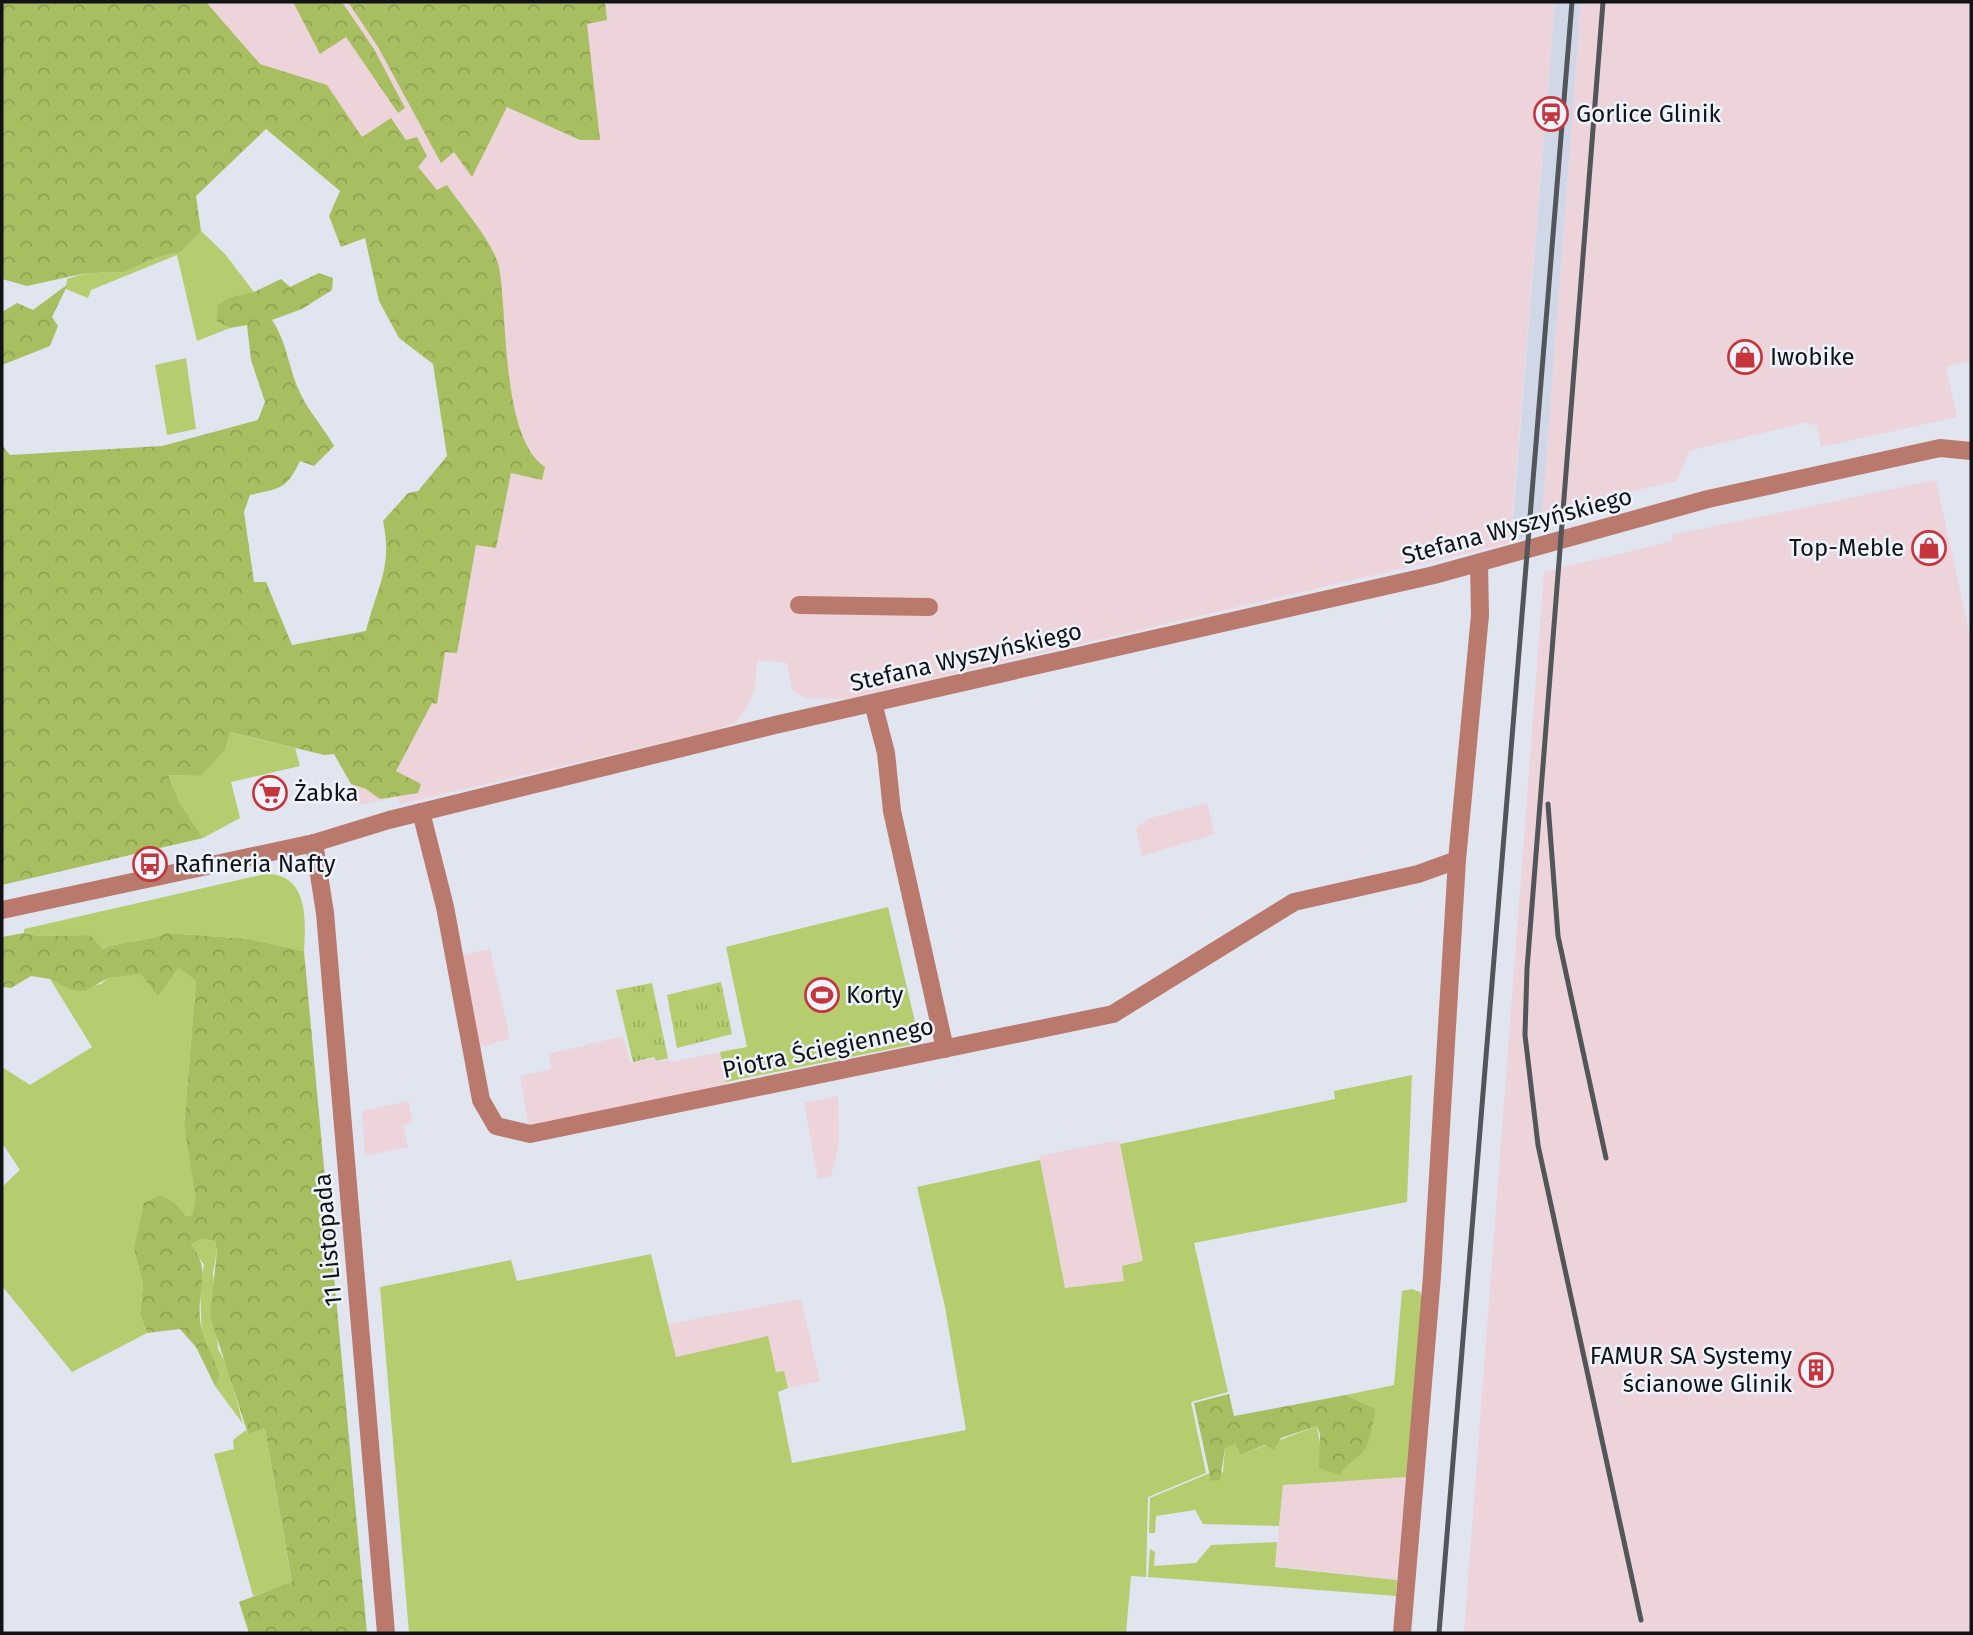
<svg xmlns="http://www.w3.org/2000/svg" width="1973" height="1635" font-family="'Fira Sans',sans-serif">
	<defs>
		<pattern id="forest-crowns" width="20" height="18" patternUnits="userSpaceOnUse" patternTransform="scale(1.75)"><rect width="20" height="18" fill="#a7bf60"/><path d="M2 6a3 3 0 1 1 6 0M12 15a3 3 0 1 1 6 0" fill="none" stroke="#8fa353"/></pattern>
		<pattern id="park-tufts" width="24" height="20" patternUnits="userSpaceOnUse" patternTransform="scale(1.75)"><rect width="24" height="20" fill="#b5cd6f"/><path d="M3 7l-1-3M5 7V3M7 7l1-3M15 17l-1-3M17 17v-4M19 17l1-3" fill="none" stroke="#9baf5f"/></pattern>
	</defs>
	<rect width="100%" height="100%" fill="#e1e5ef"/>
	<g fill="#edd4db">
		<polygon points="206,2 1555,2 1510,543 846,699 804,698 792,689 787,663 757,660 755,689 748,705 737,721 721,729 400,804 397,797 361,805 351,784 412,667 468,470 444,283"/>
		<polygon points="1581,2 1971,2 1971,361 1946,367 1957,417 1821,447 1816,424 1808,425 1807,422 1689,451 1677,481 1542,512"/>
		<polygon points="1936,480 1971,640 1971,1633 1464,1633 1544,572 1672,541 1672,535"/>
		<polygon points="1207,803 1215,834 1142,856 1136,829 1147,819"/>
		<polygon points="490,949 510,1039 471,1049 455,957"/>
		<polygon points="623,1036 630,1063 654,1058 656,1062 669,1059 670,1062 720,1052 728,1093 530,1134 520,1076 551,1069 549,1054"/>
		<polygon points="838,1096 839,1145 835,1161 831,1176 818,1179 804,1103"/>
		<polygon points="408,1101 413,1122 403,1125 408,1147 365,1156 362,1111"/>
		<polygon points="1119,1140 1143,1261 1124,1281 1065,1288 1039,1156"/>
		<polygon points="801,1299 820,1381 788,1388 784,1371 776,1372 767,1337 676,1357 668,1324"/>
		<polygon points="1371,1477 1407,1477 1397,1580 1275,1566 1283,1485"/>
	</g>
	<polygon fill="#d0d8e8" points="1555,2 1581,2 1541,530 1511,542"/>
	<g fill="#b5cd6f">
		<polygon points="201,231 225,254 254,292 230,297 217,322 230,328 197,341 177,255 91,290 88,298 66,289 67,279 86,273 125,272 155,258 181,252"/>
		<polygon points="186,358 196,429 167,435 155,365"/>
		<polygon points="230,732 295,748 300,766 231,782 240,818 203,838 180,803 168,775 201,776"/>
		<path d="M265 874C308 873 306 918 304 951L250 939 167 933C146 942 124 940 103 949L90 935 39 936 24 933V929Z"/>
		<polygon points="888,907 920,1043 726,1082 720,1052 747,1047 726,947"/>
		<polygon points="178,968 196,981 184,1126 197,1199 192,1215 184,1216 176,1204 134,1249 143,1285 140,1314 147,1333 72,1372 2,1286 2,1187 20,1170 2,1143 2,1067 30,1085 92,1047 50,979 70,990 101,984 108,978"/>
		<polygon points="1412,1075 1407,1202 1194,1243 1228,1392 1191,1402 1206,1473 1148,1497 1146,1577 1131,1576 1126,1633 409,1633 380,1287 511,1260 517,1281 651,1254 676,1357 768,1336 776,1372 784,1371 788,1388 778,1392 792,1463 966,1430 945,1307 917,1187 1040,1160 1065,1288 1124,1281 1122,1266 1143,1261 1120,1144 1335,1099 1334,1091"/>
		<polygon points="202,1239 215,1241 217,1251 213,1272 218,1349 227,1365 243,1424 215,1386 220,1376 202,1338 200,1287 204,1265 191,1245"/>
		<path d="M1412 1289 1420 1292 1422 1298 1407 1477 1283 1485 1279 1526 1203 1524 1195 1510 1156 1516 1155 1533H1149L1150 1498 1210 1473 1212 1481 1223 1472 1225 1447 1235 1444 1240 1455 1317 1426 1321 1450 1344 1465C1372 1450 1366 1436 1376 1409L1346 1395 1394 1385 1402 1291Z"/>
		<polygon points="265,1429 292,1583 253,1596 214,1454 234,1449 233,1440 246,1430 248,1434"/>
		<polygon points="1277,1542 1275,1567 1397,1580 1396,1596 1148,1577 1150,1549 1155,1552 1154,1566 1196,1563 1211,1545"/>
	</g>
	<g fill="url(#forest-crowns)">
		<path d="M2 2H206L260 64 327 85 362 137 391 118 406 140 417 137 427 156 418 167 437 190 447 185C461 206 494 243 499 267 508 315 501 438 545 467L542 480 511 473 496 548 476 545 457 653 445 652 437 704 432 703 396 771 421 784 418 793 380 799 366 789 351 784 334 754 324 755 230 732 225 749 201 776 168 775 180 803 203 838 2 885V445L10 455 162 446 258 420 265 402 251 360 247 325 230 328 217 322 218 305 230 297 254 292 281 279 290 287 319 273 333 278 332 290 302 309 272 320C286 340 288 364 297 386 306 409 322 425 334 446L314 466 300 461C286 490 281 488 250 495L244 512 254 582H266L292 645 366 631C377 587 393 567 383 521L408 493 418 491 447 456 433 364 399 338 379 301 365 238 341 247 329 216 340 191 266 129 196 196 201 231 181 252 155 258 125 272 86 273 27 286 2 279Z"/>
		<polygon points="293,2 342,2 374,49 405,108 398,113 346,37 320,54"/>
		<polygon points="348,2 605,2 607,20 587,24 600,140 580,140 507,107 472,177 454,152 441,163 378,47"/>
		<polygon points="68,284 52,317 58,326 50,346 2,365 2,312 17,303 33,310"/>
		<path d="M24 933 39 936 90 935 103 949C124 940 146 942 167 933L250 939 304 951 367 1633H249L239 1602 292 1582 265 1429 248 1434 210 1316 217 1251 215 1241 202 1239 191 1245C212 1270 197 1288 200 1319 202 1342 214 1355 220 1376L215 1386 196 1347 180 1329 147 1333 140 1314 143 1285 134 1249 144 1203 161 1195 176 1204 185 1216 192 1215 196 1199 184 1126 196 981 178 968 158 996 141 974 108 978 85 991 70 990 50 979 31 976 11 988 2 987V937Z"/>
		<path d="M1229 1394 1234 1416 1346 1395 1376 1409C1372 1421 1372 1437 1366 1447 1359 1460 1346 1462 1340 1475L1319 1468 1320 1434 1317 1426 1281 1438 1274 1450 1265 1445 1240 1455 1235 1444 1225 1448 1220 1480 1211 1481 1194 1403Z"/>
	</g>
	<g fill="url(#park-tufts)">
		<polygon points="721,982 732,1034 677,1048 667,995"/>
		<polygon points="652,983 668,1058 656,1061 654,1057 633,1062 616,990"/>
	</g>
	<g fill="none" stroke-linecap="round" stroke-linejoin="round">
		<g stroke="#b9796c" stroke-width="18">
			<polyline points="799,605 929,607"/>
			<polyline points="873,703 886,753 892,811 945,1049"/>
			<polyline points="421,812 445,907 481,1100 496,1126 530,1134 1113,1014 1294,902 1418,874 1457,860"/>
			<polyline points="314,843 325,913 386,1633"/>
			<polyline points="2,910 314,843 389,820 775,725 1434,575 1708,499 1940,448 1971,451"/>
			<polyline points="1402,1633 1432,1276 1457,860 1480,615 1479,563"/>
		</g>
		<g stroke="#52555a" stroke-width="5">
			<polyline points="1603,2 1527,969 1525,1035 1538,1145 1641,1620"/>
			<polyline points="1548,804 1558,936 1606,1158"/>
			<polyline points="1439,1633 1572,2"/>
		</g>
	</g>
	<defs>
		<g id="station-ring" transform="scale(1.75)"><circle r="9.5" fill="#eef3fc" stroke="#c5353b" stroke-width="1.5"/><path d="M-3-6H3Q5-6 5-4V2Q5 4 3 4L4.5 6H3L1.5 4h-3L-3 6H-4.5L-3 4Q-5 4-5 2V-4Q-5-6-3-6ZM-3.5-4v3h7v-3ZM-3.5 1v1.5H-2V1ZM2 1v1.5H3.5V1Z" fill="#c5353b"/></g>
		<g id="shop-ring" transform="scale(1.75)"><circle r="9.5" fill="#eef3fc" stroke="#c5353b" stroke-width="1.5"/><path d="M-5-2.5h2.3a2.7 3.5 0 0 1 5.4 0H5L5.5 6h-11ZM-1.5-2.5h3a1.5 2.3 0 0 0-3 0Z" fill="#c5353b"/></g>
		<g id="supermarket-ring" transform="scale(1.75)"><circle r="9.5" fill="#eef3fc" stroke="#c5353b" stroke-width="1.5"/><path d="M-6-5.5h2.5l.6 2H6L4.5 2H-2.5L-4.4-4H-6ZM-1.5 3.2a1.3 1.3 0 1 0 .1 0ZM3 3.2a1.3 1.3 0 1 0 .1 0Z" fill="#c5353b"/></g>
		<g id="bus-ring" transform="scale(1.75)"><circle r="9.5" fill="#eef3fc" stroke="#c5353b" stroke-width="1.5"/><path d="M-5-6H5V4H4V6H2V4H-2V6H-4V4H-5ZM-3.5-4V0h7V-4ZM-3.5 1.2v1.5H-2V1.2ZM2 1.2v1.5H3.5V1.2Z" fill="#c5353b"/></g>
		<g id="stadium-ring" transform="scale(1.75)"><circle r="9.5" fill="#eef3fc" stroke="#c5353b" stroke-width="1.5"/><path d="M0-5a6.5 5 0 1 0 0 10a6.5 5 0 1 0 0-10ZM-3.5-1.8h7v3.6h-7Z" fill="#c5353b"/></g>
		<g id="building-ring" transform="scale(1.75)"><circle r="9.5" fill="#eef3fc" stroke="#c5353b" stroke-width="1.5"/><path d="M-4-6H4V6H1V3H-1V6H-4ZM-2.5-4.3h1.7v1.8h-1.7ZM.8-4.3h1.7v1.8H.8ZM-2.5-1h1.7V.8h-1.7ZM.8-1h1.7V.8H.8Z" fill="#c5353b"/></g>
	</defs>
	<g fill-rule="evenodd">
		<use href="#station-ring" x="1551" y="114"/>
		<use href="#shop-ring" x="1745" y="357"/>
		<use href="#shop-ring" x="1929" y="548"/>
		<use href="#supermarket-ring" x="270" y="793"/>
		<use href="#bus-ring" x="150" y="864"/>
		<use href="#stadium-ring" x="822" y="995"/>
		<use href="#building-ring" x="1816" y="1370"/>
	</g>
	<g text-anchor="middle" stroke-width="5" stroke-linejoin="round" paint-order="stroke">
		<g font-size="24" fill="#111316" stroke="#eef3fc" text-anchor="start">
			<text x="1576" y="122">Gorlice Glinik</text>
			<text x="1770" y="365">Iwobike</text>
			<text x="1904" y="556" text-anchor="end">Top-Meble</text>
			<text x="294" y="801">Żabka</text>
			<text x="174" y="872">Rafineria Nafty</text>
			<text x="846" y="1003">Korty</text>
			<text x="1792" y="1364" text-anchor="end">FAMUR SA Systemy<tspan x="1792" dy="28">ścianowe Glinik</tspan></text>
		</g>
		<g font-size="24" fill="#111316" stroke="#eef3fc">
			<text transform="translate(1517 526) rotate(-15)" y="8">Stefana Wyszyńskiego</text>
			<text transform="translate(966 657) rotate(-13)" y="8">Stefana Wyszyńskiego</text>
			<text transform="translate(828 1048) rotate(-12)" y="8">Piotra Ściegiennego</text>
			<text transform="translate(328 1240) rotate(-95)" y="8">11 Listopada</text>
		</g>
	</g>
	<rect width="1973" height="1635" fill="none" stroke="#111316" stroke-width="7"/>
</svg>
